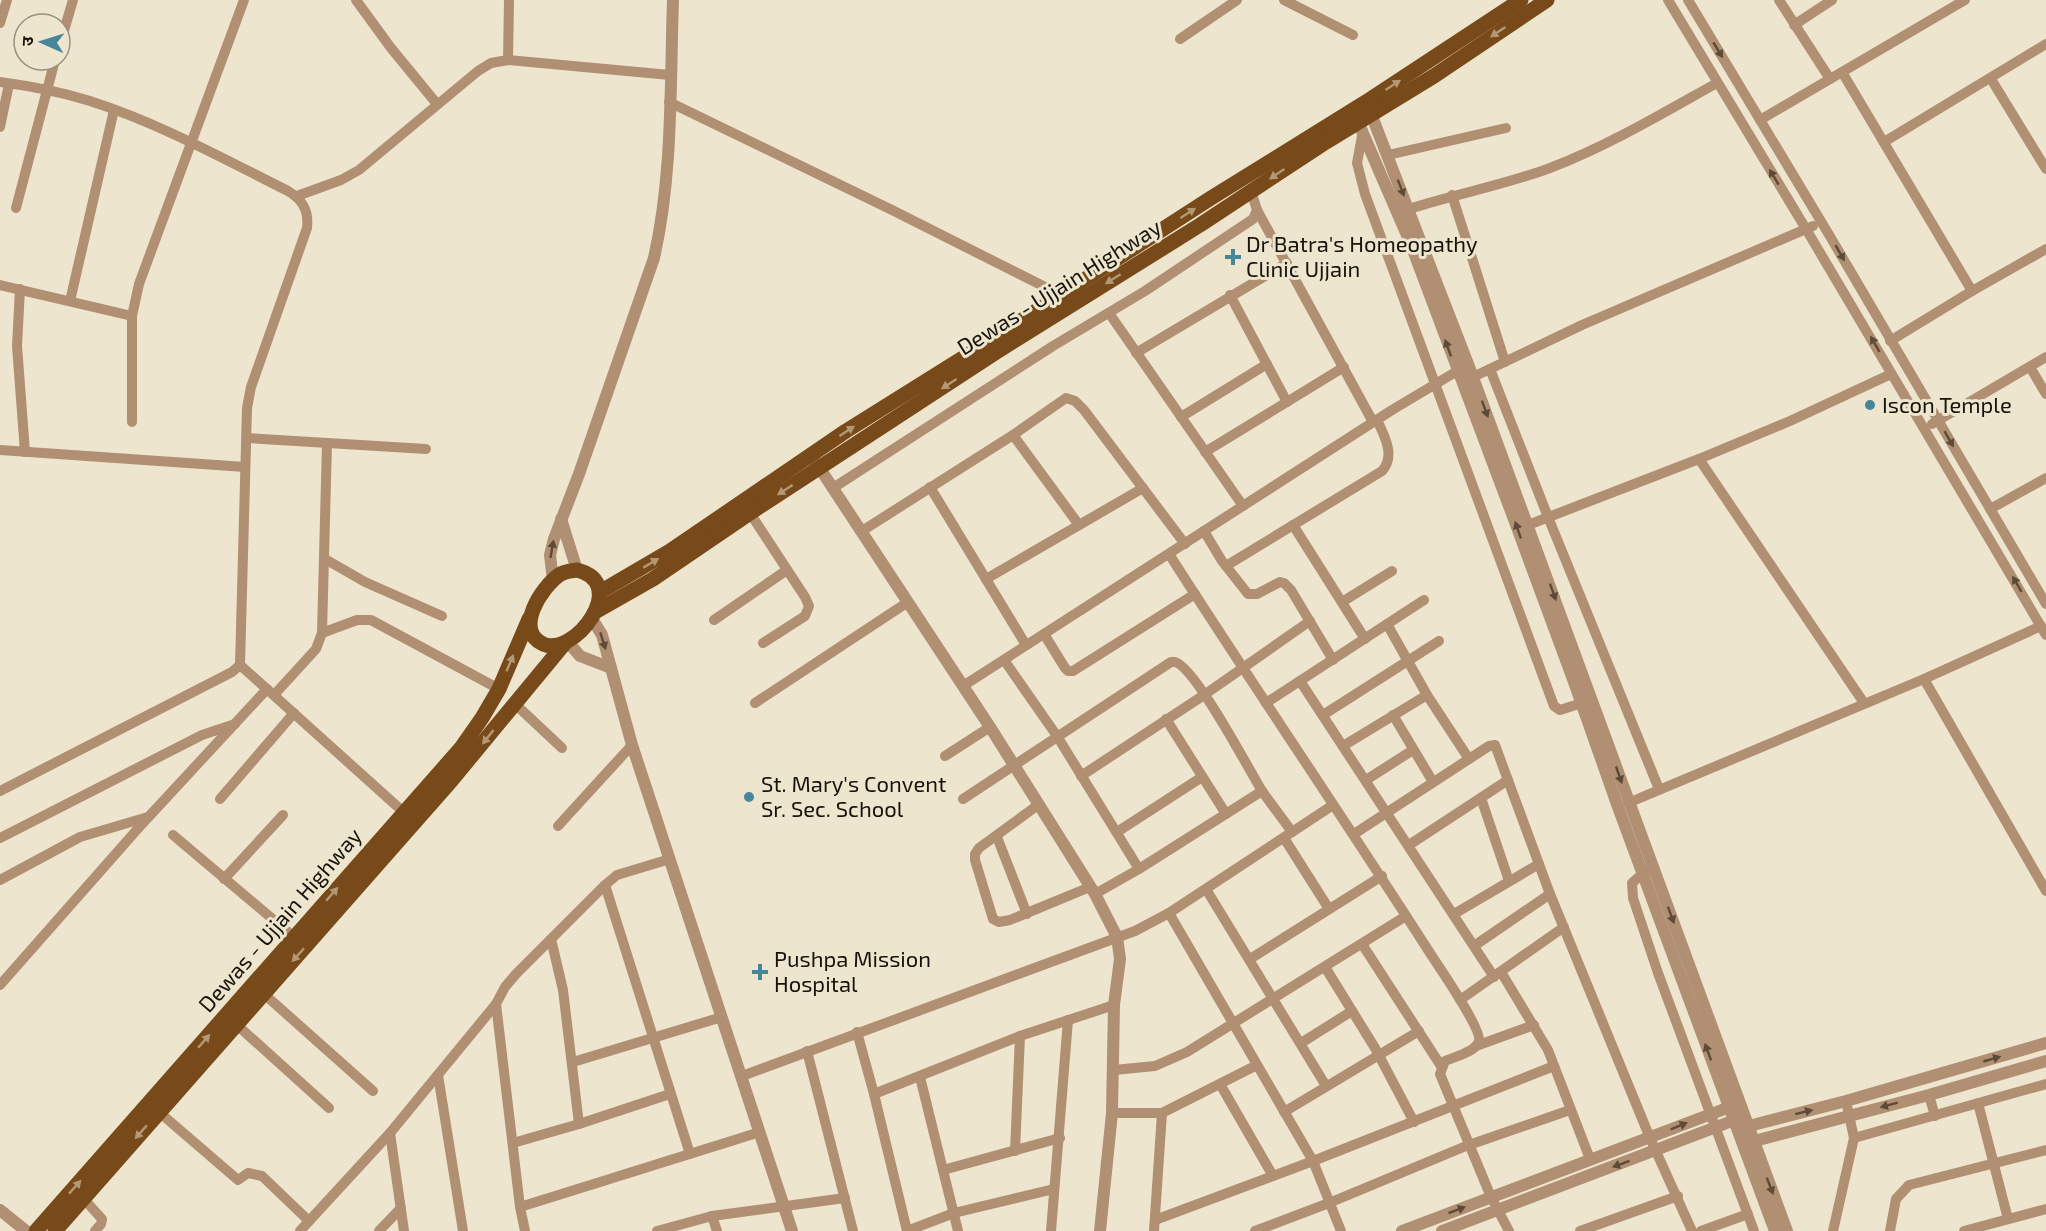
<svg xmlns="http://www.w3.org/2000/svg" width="2046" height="1231" font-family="'Exo 2','Noto Sans Devanagari',sans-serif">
	<rect width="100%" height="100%" fill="#eee5ce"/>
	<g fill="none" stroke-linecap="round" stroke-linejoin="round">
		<g stroke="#b18f72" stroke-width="10">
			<polyline points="356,0 391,48 437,104"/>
			<polyline points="1284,0 1353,35"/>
			<polyline points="1668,0 1806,229 2046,635"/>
			<polyline points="1688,0 1828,233 2046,604"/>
			<polyline points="1779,0 1830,79"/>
			<polyline points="0,23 7,0"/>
			<polyline points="1794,25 1832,0"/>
			<polyline points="1180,39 1237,0"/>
			<polyline points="60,44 73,0"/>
			<polyline points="508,60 509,0"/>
			<polyline points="1842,72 1972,291"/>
			<polyline points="1991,79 2046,169"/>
			<path d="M0 82C30 86 61 92 90 101 159 123 224 159 288 191 303 200 309 211 307 228L251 387 247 408 240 665 232 672 0 791"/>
			<polyline points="669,102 890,209 1065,297"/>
			<polyline points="1760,120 1965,0"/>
			<polyline points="0,127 9,84"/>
			<polyline points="1363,131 1357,163 1365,194 1554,706 1560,710 1582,703"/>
			<polyline points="1884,142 2046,44"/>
			<polyline points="1388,155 1506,128"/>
			<polyline points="1452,195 1505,362"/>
			<polyline points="297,196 341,180 359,170 478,71 491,63 508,60 670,75"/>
			<polyline points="16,208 55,60"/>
			<path d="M1409 209C1456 194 1504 185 1550 168 1608 146 1663 113 1717 83"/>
			<polyline points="1257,210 1373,422"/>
			<polyline points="0,285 132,316"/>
			<polyline points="20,289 17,346 25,452"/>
			<polyline points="1230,295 1287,402"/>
			<polyline points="70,301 114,110"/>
			<polyline points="1109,313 1243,506"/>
			<polyline points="1890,341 1972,291 2046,249"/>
			<polyline points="1136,353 1287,263"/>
			<polyline points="2030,367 2046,394"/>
			<polyline points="1490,369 1548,517 1659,789"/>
			<polyline points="1473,377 1582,325 1813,226"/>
			<polyline points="1181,417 1267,364"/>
			<polyline points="132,422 132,316 139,284 244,0"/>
			<polyline points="1932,424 2046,357"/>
			<polyline points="1013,435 1079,525"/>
			<polyline points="247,438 426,449"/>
			<polyline points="0,450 245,467"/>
			<polyline points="1205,452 1344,367"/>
			<polyline points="1699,459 1864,703"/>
			<polyline points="930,487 1026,645"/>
			<polyline points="833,488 1053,346 1145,291 1253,219 1257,210 1251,191"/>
			<polyline points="1990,509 2046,478"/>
			<polyline points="750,513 805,597 809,606 805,616 763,643"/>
			<polyline points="1293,525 1365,639"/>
			<polyline points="1528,525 1699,459 1790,421 1891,374"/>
			<polyline points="862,531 1013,435 1066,398 1075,401 1084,410 1185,544"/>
			<polyline points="1204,531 1222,561 1248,594 1257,594 1280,582 1284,583 1291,590 1333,660"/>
			<path d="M1169 554C1254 687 1343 817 1428 950 1437 964 1482 1029 1479 1041 1476 1052 1454 1057 1445 1061L1440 1074 1491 1197 1509 1231"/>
			<polyline points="325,559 365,582 442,616"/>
			<path d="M1226 566 1382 471C1396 456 1384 435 1377 420"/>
			<polyline points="986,579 1143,488"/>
			<polyline points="1342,602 1392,571"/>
			<polyline points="714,620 787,570"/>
			<polyline points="1387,624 1427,695 1469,759"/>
			<polyline points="322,633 357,620 371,620 499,689"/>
			<polyline points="1044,634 1065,668 1068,671 1073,671 1195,594"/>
			<polyline points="1004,660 1057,736 1139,869"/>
			<polyline points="240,665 409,817"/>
			<polyline points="1924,679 2046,891"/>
			<polyline points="1300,681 1494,977"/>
			<polyline points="963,686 1392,410 1464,367"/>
			<polyline points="274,695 316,649 322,633 327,443"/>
			<polyline points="514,703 562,748"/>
			<polyline points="755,703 908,602"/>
			<polyline points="1266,703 1424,600"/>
			<polyline points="1323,715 1439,641"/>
			<polyline points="1393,715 1433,782"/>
			<polyline points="1166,719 1226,814"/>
			<polyline points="1343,746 1427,695"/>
			<polyline points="945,756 990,727"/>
			<polyline points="1081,776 1204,695 1310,621"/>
			<polyline points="1366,780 1413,750"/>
			<polyline points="1481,798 1509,881"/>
			<polyline points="220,799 294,713"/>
			<path d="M963 799 1171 662H1175C1195 667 1248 768 1262 791 1272 805 1282 818 1292 832"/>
			<polyline points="1628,803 1924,679 2041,626"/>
			<polyline points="1038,805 979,848 975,854 975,860 993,919 999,922 1010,920 1090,887"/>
			<polyline points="558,826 632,745"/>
			<polyline points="1117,832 1202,777"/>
			<polyline points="1354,834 1489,746 1495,745 1550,894 1650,1138 1692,1231"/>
			<polyline points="173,835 294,937"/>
			<polyline points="997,837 1027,914"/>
			<polyline points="0,838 202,735 235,724"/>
			<polyline points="1284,838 1329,909"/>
			<polyline points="1409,845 1508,780"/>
			<polyline points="670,859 617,875 605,885 516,974 505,987 496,1004 520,1207 760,1132"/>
			<polyline points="1648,871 1640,876 1632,883 1633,898 1658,973 1754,1231"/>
			<polyline points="224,879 283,815"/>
			<polyline points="0,880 80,837 148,817"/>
			<polyline points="605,885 690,1154"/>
			<polyline points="1206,889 1326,1086"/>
			<polyline points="1095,894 1139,869 1262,791"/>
			<polyline points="1169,913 1313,1161 1341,1231"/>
			<polyline points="1454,914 1539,864"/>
			<polyline points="551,939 563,990 579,1124"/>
			<polyline points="1362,944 1441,1066"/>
			<polyline points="1474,946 1550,894"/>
			<polyline points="1250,959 1382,876"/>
			<polyline points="1325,967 1375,1048 1414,1122"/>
			<polyline points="1501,972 1548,1050 1590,1159"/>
			<polyline points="0,985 142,824 267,689"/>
			<polyline points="264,994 373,1091"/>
			<polyline points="1460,1000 1564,927"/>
			<polyline points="237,1025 329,1108"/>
			<polyline points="857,1032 874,1094"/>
			<polyline points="1301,1043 1352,1011"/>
			<polyline points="1476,1046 1534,1025"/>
			<polyline points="807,1051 853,1231"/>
			<polyline points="573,1062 722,1017"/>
			<polyline points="1114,1070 1155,1066 1187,1052 1406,916"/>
			<polyline points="438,1075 463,1231"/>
			<polyline points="742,1076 1135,931 1169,913 1333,805"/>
			<polyline points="920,1077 958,1231"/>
			<polyline points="1220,1084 1273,1176"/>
			<polyline points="1929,1095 1935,1116"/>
			<polyline points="1978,1103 2008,1219"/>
			<polyline points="159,1112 238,1180 248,1173 262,1176 309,1221"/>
			<polyline points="1284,1112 1419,1031"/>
			<polyline points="1112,1113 1162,1113 1154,1231"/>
			<polyline points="1162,1113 1257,1065"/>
			<polyline points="390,1133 404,1231"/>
			<polyline points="1854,1138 2046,1084"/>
			<polyline points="513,1143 579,1124 670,1094"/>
			<polyline points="1015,1151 1020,1036"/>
			<polyline points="943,1170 1060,1138"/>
			<polyline points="83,1198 102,1219 101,1224 95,1231"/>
			<polyline points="520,1207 525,1231"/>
			<polyline points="712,1216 845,1198"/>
			<polyline points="1155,1220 1313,1161 1554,1066"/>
			<polyline points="300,1231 390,1133 496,1004"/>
			<polyline points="379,1231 401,1208"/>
			<polyline points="657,1231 712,1216 717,1231"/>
			<polyline points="907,1231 874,1094 1020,1036 1114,1005"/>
			<polyline points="907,1231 954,1213 1054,1189"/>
			<polyline points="1051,1231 1068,1020"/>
			<polyline points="1255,1231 1329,1203 1466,1146 1570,1110"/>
			<polyline points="1580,1231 1678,1196"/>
			<polyline points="1701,1231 1748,1214"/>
			<polyline points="1833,1231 1854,1138 1846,1101"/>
			<polyline points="1890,1231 1896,1199 1909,1185 2046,1150"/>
			<polyline points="1964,1231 2046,1209"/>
		</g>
		<g stroke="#b18f72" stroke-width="12">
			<polyline points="1368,106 1468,364 1787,1231"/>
			<polyline points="1355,115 1410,242 1515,522 1574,682 1618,807 1775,1231"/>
			<polyline points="815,461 990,727 1095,894 1117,937 1120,959 1114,1005 1112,1113 1100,1231"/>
			<polyline points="561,519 577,570"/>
			<path d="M553 580 550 555 554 539 579 474 654 258C673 174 670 86 673 0"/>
			<polyline points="591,617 602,635 632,745 792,1231"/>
			<polyline points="567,641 580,656 611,668"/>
			<polyline points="1741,1128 1846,1101 2046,1043"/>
			<polyline points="1747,1143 1929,1095 2046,1061"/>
			<polyline points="0,1210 26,1231"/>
			<polyline points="1402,1231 1735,1105"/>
			<polyline points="1442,1231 1740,1118"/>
		</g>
		<g stroke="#784a1a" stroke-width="15">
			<path d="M577 570C631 583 574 658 543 644 513 630 542 587 559 575 565 571 571 571 577 570Z"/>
			<polyline points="600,592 670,551 846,431 985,344 1211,198 1366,102 1521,0"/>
			<polyline points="595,612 653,579 750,513 998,351 1200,225 1326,142 1434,76 1547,0"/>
			<polyline points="36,1231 461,748 482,718 499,689 529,619"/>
			<polyline points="55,1231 451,781 565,643"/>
		</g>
	</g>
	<defs><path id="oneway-solid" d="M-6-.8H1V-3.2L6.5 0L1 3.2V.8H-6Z" transform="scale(1.5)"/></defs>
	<g fill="#b39874">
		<use href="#oneway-solid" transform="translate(1498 32) rotate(146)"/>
		<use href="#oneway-solid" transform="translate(1393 85) rotate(-33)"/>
		<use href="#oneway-solid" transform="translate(1277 174) rotate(146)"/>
		<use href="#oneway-solid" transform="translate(1188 213) rotate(-33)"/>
		<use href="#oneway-solid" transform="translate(1113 279) rotate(148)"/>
		<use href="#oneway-solid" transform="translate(949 384) rotate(147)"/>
		<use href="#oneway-solid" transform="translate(847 431) rotate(-33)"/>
		<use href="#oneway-solid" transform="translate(785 490) rotate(147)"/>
		<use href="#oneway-solid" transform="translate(651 563) rotate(-31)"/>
		<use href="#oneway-solid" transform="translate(510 663) rotate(-67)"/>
		<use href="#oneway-solid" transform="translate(488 737) rotate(128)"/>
		<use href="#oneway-solid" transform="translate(332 894) rotate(-49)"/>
		<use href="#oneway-solid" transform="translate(298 955) rotate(132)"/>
		<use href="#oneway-solid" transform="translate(204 1041) rotate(-49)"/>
		<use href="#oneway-solid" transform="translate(141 1132) rotate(131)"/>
		<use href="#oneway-solid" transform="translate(75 1187) rotate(-48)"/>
	</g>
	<g fill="#5c4b39">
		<use href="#oneway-solid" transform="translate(1718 50) rotate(59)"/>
		<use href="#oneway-solid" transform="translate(1774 177) rotate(-121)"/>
		<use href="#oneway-solid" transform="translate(1401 188) rotate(69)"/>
		<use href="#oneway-solid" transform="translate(1840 253) rotate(60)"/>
		<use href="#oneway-solid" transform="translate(1875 344) rotate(-120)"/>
		<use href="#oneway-solid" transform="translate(1448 348) rotate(-110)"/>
		<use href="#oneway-solid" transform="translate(1485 409) rotate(70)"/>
		<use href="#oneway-solid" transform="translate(1949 439) rotate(60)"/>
		<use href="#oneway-solid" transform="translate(1518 530) rotate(-109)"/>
		<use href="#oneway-solid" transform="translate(552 549) rotate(-80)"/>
		<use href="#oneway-solid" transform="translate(2017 584) rotate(-120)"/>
		<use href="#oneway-solid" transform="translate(1553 592) rotate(70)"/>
		<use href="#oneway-solid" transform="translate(603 641) rotate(72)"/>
		<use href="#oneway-solid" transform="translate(1619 775) rotate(71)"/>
		<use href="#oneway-solid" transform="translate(1671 915) rotate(70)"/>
		<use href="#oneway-solid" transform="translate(1708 1052) rotate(-110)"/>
		<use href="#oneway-solid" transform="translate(1992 1059) rotate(-16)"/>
		<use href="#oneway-solid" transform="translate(1889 1105) rotate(165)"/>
		<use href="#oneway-solid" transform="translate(1804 1112) rotate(-14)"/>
		<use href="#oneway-solid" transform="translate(1679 1126) rotate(-22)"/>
		<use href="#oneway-solid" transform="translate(1621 1164) rotate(160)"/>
		<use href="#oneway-solid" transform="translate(1770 1186) rotate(69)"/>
		<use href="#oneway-solid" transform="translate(1457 1210) rotate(-21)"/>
	</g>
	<g fill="#458698" stroke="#eee5ce" stroke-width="2">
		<path d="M1230 248h6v6h6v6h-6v6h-6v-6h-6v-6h6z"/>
		<circle cx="1870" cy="405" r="6"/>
		<circle cx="749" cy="797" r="6"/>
		<path d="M757 963h6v6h6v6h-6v6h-6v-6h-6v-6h6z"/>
	</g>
	<g text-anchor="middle" stroke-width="6" stroke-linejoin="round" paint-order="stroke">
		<g font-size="22" fill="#16130a" stroke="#eee5ce" text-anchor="start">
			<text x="1246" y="252">Dr Batra's Homeopathy<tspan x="1246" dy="25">Clinic Ujjain</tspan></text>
			<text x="1882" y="413">Iscon Temple</text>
			<text x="761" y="792">St. Mary's Convent<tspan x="761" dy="25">Sr. Sec. School</tspan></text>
			<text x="774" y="967">Pushpa Mission<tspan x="774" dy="25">Hospital</tspan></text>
		</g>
		<g font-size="22" fill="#16130a" stroke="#eee5ce">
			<text transform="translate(1059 287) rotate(-32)" y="8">Dewas - Ujjain Highway</text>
			<text transform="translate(280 920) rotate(-49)" y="8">Dewas - Ujjain Highway</text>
		</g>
	</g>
	<g transform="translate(42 42) rotate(273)"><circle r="28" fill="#eee5ce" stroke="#989180" stroke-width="1.5"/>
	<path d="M0-4.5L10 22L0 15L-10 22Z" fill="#458698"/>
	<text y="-9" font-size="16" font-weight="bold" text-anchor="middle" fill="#16130a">उ</text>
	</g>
</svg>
